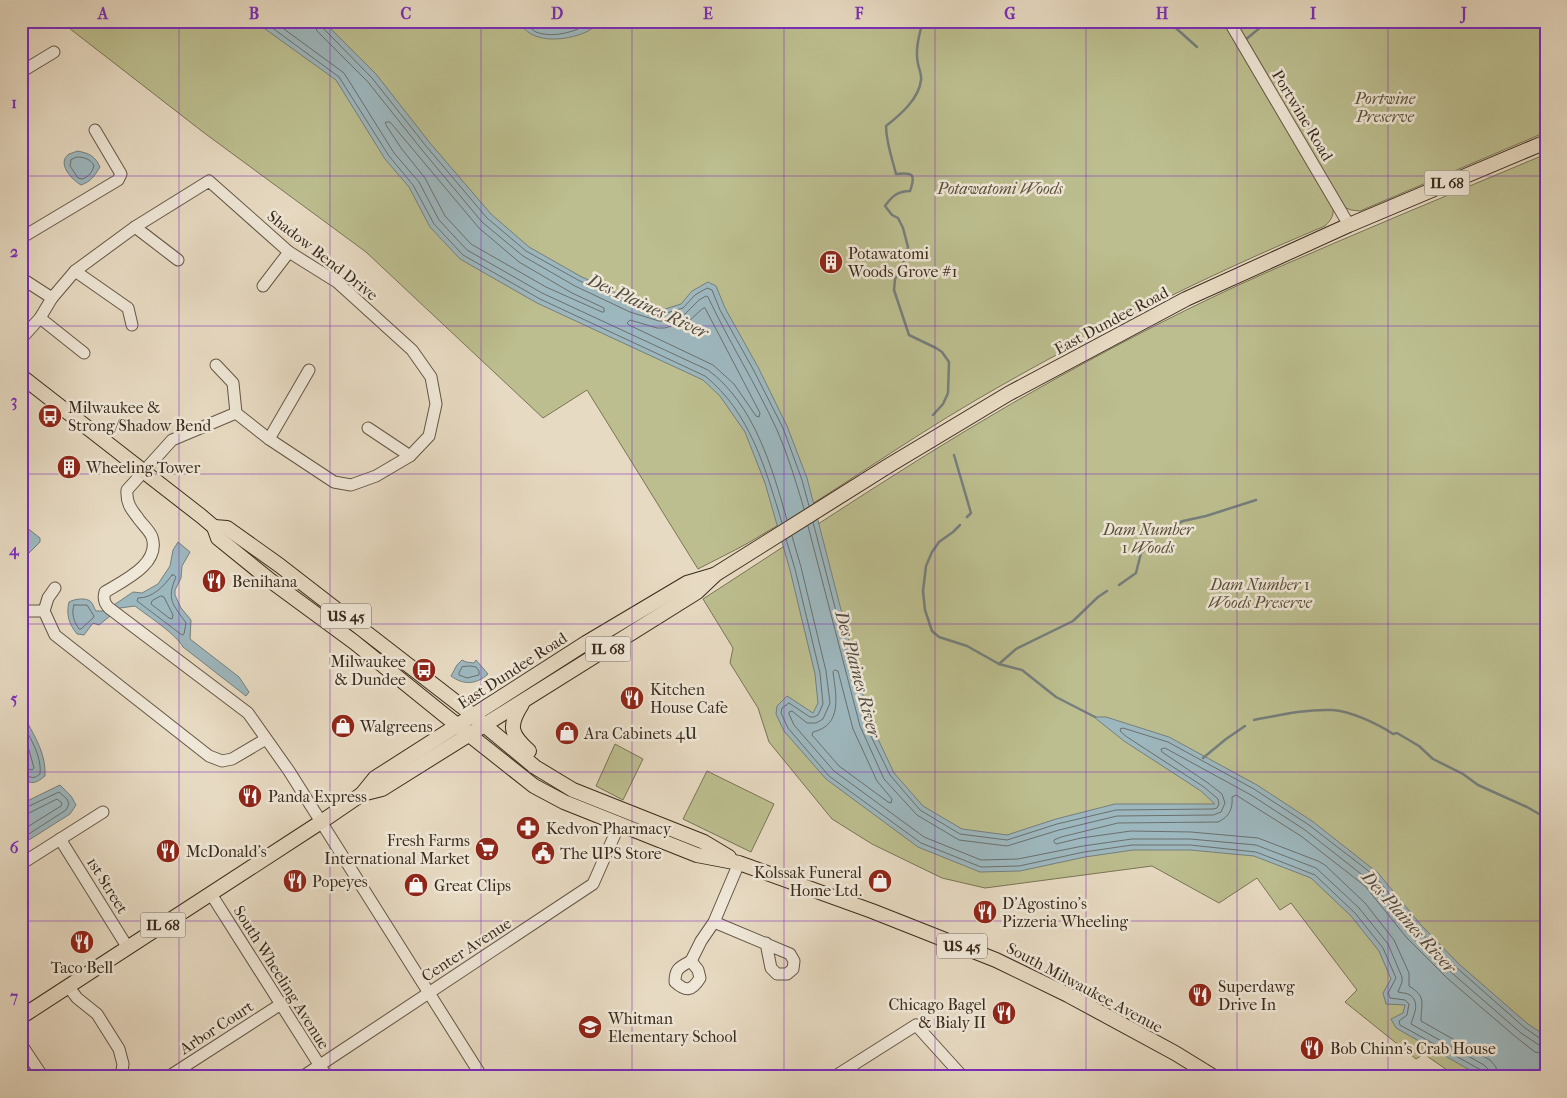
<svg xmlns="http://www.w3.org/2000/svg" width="1567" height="1098" font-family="'IM FELL French Canon',serif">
	<rect width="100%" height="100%" fill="#e7dac2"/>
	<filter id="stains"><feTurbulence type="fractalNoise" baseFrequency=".004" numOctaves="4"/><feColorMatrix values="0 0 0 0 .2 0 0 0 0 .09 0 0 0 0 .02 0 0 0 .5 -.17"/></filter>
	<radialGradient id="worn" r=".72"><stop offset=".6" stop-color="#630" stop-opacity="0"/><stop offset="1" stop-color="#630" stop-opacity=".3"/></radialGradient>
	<g fill="#bcbe8f" stroke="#7a7455">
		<path d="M60 21H1224L1332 204C1335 214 1332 219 1325 226 1205 276 1088 335 976 400 899 445 826 498 748 543 732 552 715 560 698 569L587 390 543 418 366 252 203 132Z"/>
		<polygon points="1234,21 1546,21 1546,132 1360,211 1351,210 1344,207"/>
		<path d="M1546 154V1077H1457L1424 1054 1416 1059 1345 1002 1357 990 1291 903 1280 910 1257 878 1219 903 1152 866 985 888 942 878 872 844 832 819 769 742 758 708 730 663 733 648 703 599C819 524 935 445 1057 378 1124 341 1193 305 1263 274 1356 233 1451 194 1546 154Z"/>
		<polygon points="615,744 643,759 623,800 596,786"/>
		<polygon points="707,771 774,804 751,852 683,819"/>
		<polygon points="21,1052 39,1077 21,1077"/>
	</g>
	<g fill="#9db7be" stroke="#757f7d">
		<polygon points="254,21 323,21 376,74 430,143 491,214 529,247 580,276 635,302 662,310 681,304 692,291 708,282 716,286 725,308 758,367 787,426 807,478 870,722 894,773 923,806 962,829 1007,835 1056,819 1115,804 1215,804 1201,791 1124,741 1094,717 1106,717 1169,737 1257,785 1312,821 1378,873 1421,925 1460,965 1528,1024 1546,1036 1546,1077 1482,1077 1396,1028 1391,1019 1403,1013 1405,1005 1386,1004 1383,993 1391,979 1379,951 1351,916 1311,878 1254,856 1190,850 1133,850 1085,857 1020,871 980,872 918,847 826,779 784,731 776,714 777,706 787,696 813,713 818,703 815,674 790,570 765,483 745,432 720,396 703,380 537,303 460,259 430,227 409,187 385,159 336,80"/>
		<path d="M519 21H603C598 25 592 29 586 32 566 41 530 45 519 21Z"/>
		<path d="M77 151C89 153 95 156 100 167 94 176 92 181 81 185 72 180 56 163 69 154 72 153 75 152 77 151Z"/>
		<polygon points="21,526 26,527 40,538 40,542 23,559 21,565"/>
		<path d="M178 542 190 552 182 566 181 578 175 590V595L181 608 191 620 190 639 239 677 249 692 246 696 183 647C176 634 148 616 135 606L120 608 99 625 93 623 84 635 77 634C69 624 66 615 69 602 74 599 87 597 91 602 93 604 94 608 96 611H105L133 592 142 593 158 584 170 566 173 550Z"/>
		<path d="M462 660 466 662 474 663 476 660 488 674C476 685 463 685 451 676L457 665Z"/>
		<path d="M21 721 27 722C37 740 46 756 45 776 35 784 31 785 21 777Z"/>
		<polygon points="60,785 71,796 76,805 70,814 21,845 21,804"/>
	</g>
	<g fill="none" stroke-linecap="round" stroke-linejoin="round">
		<g stroke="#6b706c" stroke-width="1">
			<path d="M263 21 339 77 389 156 413 185 434 224 463 255 540 299 705 376C750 412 766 470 782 523"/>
			<path d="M273 21 344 73 394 153 419 182 439 220 467 250 542 293 708 370C754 404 772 467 787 520"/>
			<path d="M314 21 317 31 368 82 422 150 482 222 523 256 575 286 630 312 659 321H665L685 314 699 300 706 296 708 297C729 342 756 384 777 430 788 455 796 482 804 509"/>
			<polyline points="320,21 322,27 372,78 426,146 487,218 526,251 578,280 632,306 660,315 683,308 695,295 707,288 712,290 720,310 753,369 783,428 802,480 809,506"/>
			<path d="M524 21C528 25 532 30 536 32 554 39 578 31 594 21"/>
			<path d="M533 21C546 33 567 26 582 21"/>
			<polygon points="386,122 390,122 479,228 519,262 572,293 604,308 604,312 602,312 546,287 471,244 445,216 425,178 401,148 386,125"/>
			<path d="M77 157C84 157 91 159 94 166 92 172 89 177 82 179L78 178 70 166 71 160Z"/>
			<polygon points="705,308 760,413 759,417 756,416 734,384 713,365 629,325 627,323 630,320 657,328 665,328 690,320 702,309"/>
			<polyline points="813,522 865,724 890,775 920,810 960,834 1007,840 1057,824 1116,810 1213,809 1217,808 1219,804 1218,799 1204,787 1127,737 1121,732 1120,729 1123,728 1168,742 1254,789 1309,825 1375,876 1417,929 1457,968 1525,1028 1541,1039 1546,1040"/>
			<polyline points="808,526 860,726 884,779 917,815 959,840 1007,846 1059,830 1117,816 1213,815 1221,812 1225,803 1222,794 1208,783 1162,752 1161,749 1165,748 1251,795 1305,830 1370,881 1413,933 1452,973 1521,1033 1539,1045 1546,1046"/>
			<path d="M792 536 801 567 826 671 830 703 823 719 816 723H807L792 711 789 712V714L794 725 834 771 924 837 981 860 1018 859 1083 846 1132 839H1190L1256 845 1316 868 1359 908 1388 944 1402 977V982L1398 992C1402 993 1407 993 1410 995 1421 1003 1413 1016 1411 1024L1484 1065 1489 1070 1490 1077"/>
			<polyline points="786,539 795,569 820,673 823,704 818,715 814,717 810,717 789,703 782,708 781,713 788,728 829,776 921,843 981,867 1019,866 1084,852 1132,845 1190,845 1256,852 1315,875 1355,913 1383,948 1396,978 1388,993 1390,998 1405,1000 1409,1004 1407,1015 1399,1021 1400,1025 1481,1070 1483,1073 1484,1077"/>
			<path d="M172 575H174L176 577C166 600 173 604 186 623L184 634 182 635 137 601 138 598C153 598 164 586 172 575Z"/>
			<polygon points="161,596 164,597 173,615 172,619 169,618 151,604 152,601"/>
			<path d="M74 605H87L94 616 93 618 81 629H79C74 622 71 613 74 605Z"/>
			<polygon points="470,666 476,667 479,671 479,675 467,678 459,675 459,673 462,667"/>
			<path d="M835 670 838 671 853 729 877 781 892 799 891 803 888 802 839 766 812 735 813 732C843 725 836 695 833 672Z"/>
			<path d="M21 726 25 728C32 741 42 758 40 774 30 782 30 774 21 773"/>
			<polyline points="21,735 29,750 34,768 32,770 21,767"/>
			<polyline points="21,808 25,808 59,792 67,799 69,804 66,810 21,839"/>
			<polyline points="21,814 27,814 57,799 62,803 61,806 21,831"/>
			<path d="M1497 1077 1496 1067 1490 1060 1421 1021C1421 1003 1427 997 1409 986V973L1394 940 1365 903 1325 865 1318 861 1258 838 1191 832 1131 831 1081 838 1056 844 1054 842V840L1061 837 1118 823 1218 822C1229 817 1233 809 1232 797L1236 795 1301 836 1365 886 1407 938 1447 978 1517 1038 1535 1052 1546 1054"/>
		</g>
		<g stroke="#757f7d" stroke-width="2.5">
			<path d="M923 21C919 35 915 50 918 64 919 69 922 75 921 80 919 99 900 115 886 126 886 142 892 158 896 174 913 172 916 174 910 191 898 191 892 196 885 206L892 215 898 218 903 228 908 247 905 258 895 279 894 290 909 335 936 348 942 352 949 362 948 393 943 404 933 415"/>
			<polyline points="1168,21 1197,47"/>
			<polyline points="1244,41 1268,21"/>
			<polyline points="954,455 971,513 967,517"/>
			<polyline points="960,525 953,532 939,542 932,552 926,566 923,591 925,610 932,631 939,637 967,646 999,664 1022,670 1056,697 1095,717"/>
			<polyline points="1162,531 1183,521 1206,516 1256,500"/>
			<polyline points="1119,585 1136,573 1141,553 1153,542"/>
			<polyline points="999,664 1016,649 1073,621 1098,597 1107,591"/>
			<path d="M1254 720C1280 715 1306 709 1332 710 1351 711 1378 724 1393 734L1397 733 1419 746 1433 759 1463 774 1478 785 1527 807 1546 818"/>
			<polyline points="1203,758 1226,739 1245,726"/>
		</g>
		<g stroke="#645645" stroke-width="13">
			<g id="minor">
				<polyline points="1229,21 1349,225"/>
				<polyline points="21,72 54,52"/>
				<polyline points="135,227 178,260"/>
				<polyline points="21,238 118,180 121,174 95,130"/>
				<polyline points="75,271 128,308 132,325"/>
				<polyline points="21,278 52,298"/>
				<polyline points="263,286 289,252"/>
				<polyline points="40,318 84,353"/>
				<path d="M21 339 40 318 52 298 75 271 135 227 209 181 289 252 337 282 412 350 431 377 436 404 429 436 410 456 376 476 351 485 334 482 269 439 236 413 172 440 127 490C126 503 131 509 138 518 142 524 150 531 152 537 161 564 123 581 105 592 103 599 104 603 109 608L248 713 289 771 482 1077"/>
				<polyline points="216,365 233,383 236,413"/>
				<polyline points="368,428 410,456"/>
				<polyline points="269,439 309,370"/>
				<polyline points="55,588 48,598 44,611 55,635 209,756 222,761 232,759 266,739"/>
				<polyline points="21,611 44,611"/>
				<polyline points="60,839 128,948"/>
				<polyline points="21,864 103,812"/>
				<polyline points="211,894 327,1077"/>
				<polyline points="714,922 790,954 794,961 793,969 787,974 777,974 771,968 766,943"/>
				<polyline points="691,961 701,941 714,922 739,863"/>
				<path d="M691 961 698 970 700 978C692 991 686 992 675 982 675 968 680 967 691 961Z"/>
				<polyline points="68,986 77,998 97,1014 119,1049 123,1064 121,1077"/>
				<polyline points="21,1044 43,1077"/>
				<polyline points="168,1077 281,1004"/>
				<polyline points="302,1077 593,884 619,825"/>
				<polyline points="834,1077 916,1025 963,1077"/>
			</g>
		</g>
		<g stroke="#392a1b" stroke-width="16">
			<g id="major">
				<polyline points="21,376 201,516 214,527 218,538 271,581 354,642 443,714 534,786 564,802 697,855 739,863 872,911 996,960 1068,995 1175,1053 1214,1077"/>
				<polyline points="214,527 227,528 279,565 465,709 535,767 573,790 704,842 729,857"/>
				<path d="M522 704C508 726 510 734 529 751"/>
				<polyline points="362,794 382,789 697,592 716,574 888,466 1008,394 1186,299 1349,225 1546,142"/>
				<polyline points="21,1017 321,822 362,794 375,778 586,643 687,583 714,575"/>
			</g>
		</g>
		<use href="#minor" stroke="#efe7d7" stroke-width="11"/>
		<use href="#major" stroke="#e7dac2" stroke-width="14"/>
	</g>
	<path fill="none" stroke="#7b2cbf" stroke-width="1" stroke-opacity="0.55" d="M179 21V1077M330 21V1077M481 21V1077M632 21V1077M784 21V1077M935 21V1077M1086 21V1077M1237 21V1077M1388 21V1077M21 176H1546M21 326H1546M21 474H1546M21 624H1546M21 772H1546M21 921H1546"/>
	<defs>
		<g id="building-disc" transform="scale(1.25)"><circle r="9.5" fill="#8f2418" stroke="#efe7d7"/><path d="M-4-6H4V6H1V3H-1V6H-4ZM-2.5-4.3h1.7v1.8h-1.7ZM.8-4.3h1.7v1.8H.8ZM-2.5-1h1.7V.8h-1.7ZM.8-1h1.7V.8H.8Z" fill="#fff"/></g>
		<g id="bus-disc" transform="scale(1.25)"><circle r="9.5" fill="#8f2418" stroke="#efe7d7"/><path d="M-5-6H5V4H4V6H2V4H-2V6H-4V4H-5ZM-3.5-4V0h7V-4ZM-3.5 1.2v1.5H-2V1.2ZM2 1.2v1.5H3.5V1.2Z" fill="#fff"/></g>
		<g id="restaurant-disc" transform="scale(1.25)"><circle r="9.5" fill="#8f2418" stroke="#efe7d7"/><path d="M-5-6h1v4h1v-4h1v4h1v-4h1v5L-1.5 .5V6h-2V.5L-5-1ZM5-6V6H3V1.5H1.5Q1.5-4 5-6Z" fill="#fff"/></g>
		<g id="shop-disc" transform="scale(1.25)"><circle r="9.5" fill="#8f2418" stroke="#efe7d7"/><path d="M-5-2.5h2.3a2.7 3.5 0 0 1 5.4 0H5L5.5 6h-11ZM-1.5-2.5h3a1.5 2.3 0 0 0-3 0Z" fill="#fff"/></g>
		<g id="pharmacy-disc" transform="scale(1.25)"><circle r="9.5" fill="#8f2418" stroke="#efe7d7"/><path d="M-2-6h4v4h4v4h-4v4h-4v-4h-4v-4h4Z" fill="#fff"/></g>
		<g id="supermarket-disc" transform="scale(1.25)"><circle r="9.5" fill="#8f2418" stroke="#efe7d7"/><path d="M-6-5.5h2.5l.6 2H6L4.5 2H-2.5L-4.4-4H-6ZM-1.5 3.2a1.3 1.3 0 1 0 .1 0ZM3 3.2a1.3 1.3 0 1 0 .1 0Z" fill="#fff"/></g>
		<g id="civic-disc" transform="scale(1.25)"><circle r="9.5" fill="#8f2418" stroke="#efe7d7"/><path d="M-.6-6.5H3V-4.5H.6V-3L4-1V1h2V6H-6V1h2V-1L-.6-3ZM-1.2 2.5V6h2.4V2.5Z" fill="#fff"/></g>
		<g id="school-disc" transform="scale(1.25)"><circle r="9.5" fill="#8f2418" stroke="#efe7d7"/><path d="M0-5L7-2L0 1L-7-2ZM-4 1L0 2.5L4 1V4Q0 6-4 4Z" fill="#fff"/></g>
	</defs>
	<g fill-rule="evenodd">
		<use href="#building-disc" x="831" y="262"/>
		<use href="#bus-disc" x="50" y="416"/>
		<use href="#building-disc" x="69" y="467"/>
		<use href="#restaurant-disc" x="214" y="581"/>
		<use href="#bus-disc" x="424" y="670"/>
		<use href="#restaurant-disc" x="632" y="698"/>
		<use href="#shop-disc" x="343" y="726"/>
		<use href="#shop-disc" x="567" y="733"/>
		<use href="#restaurant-disc" x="250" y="796"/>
		<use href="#pharmacy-disc" x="528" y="828"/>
		<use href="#supermarket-disc" x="487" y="849"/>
		<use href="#restaurant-disc" x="168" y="851"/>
		<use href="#civic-disc" x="543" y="853"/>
		<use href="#restaurant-disc" x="295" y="881"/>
		<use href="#shop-disc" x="880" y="881"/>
		<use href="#shop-disc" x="416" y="885"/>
		<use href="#restaurant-disc" x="985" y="912"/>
		<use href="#restaurant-disc" x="82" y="942"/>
		<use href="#restaurant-disc" x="1200" y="995"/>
		<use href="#restaurant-disc" x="1004" y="1013"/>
		<use href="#school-disc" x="590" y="1027"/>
		<use href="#restaurant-disc" x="1312" y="1048"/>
	</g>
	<g text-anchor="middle" stroke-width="5" stroke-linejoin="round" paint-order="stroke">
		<g fill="#efe7d7" stroke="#706353" stroke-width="1">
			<rect x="1424.5" y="170.5" width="45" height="25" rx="4"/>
			<rect x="321" y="603.5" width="50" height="25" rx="4"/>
			<rect x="585.5" y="636.5" width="45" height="25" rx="4"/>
			<rect x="140.5" y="912.5" width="45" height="25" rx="4"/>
			<rect x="937" y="933.5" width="50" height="25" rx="4"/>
		</g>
		<g font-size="15" font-weight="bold" fill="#392a1b">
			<text x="1447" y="188">IL 68</text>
			<text x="346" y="621">US 45</text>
			<text x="608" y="654">IL 68</text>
			<text x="163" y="930">IL 68</text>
			<text x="962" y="951">US 45</text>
		</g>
		<g font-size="16" font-style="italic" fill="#5a4f38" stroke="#efe7d7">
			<text x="1385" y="104">Portwine<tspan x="1385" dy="18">Preserve</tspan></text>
			<text x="1000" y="194">Potawatomi Woods</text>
			<text x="1148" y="535">Dam Number<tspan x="1148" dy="18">1 Woods</tspan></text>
			<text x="1260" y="590">Dam Number 1<tspan x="1260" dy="18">Woods Preserve</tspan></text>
		</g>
		<g font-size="16" fill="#392a1b" stroke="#efe7d7">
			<text transform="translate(1303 115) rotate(59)" y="6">Portwine Road</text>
			<text transform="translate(323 255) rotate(38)" y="6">Shadow Bend Drive</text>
			<text transform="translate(1111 320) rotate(-28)" y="6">East Dundee Road</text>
			<text transform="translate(512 670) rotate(-33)" y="6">East Dundee Road</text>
			<text transform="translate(108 885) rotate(58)" y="6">1st Street</text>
			<text transform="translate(466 949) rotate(-33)" y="6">Center Avenue</text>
			<text transform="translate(282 977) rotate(58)" y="6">South Wheeling Avenue</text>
			<text transform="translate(1085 987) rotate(28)" y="6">South Milwaukee Avenue</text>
			<text transform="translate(216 1027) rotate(-33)" y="6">Arbor Court</text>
		</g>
		<g font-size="16" fill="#392a1b" stroke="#efe7d7" text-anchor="start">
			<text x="848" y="259">Potawatomi<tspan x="848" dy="18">Woods Grove #1</tspan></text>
			<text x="68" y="413">Milwaukee &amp;<tspan x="68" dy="18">Strong/Shadow Bend</tspan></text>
			<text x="86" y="473">Wheeling Tower</text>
			<text x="232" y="587">Benihana</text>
			<text x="406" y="667" text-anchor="end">Milwaukee<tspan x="406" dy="18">&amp; Dundee</tspan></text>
			<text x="650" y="695">Kitchen<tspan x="650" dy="18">House Cafe</tspan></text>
			<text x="360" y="732">Walgreens</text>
			<text x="584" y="739">Ara Cabinets 4U</text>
			<text x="268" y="802">Panda Express</text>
			<text x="546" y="834">Kedvon Pharmacy</text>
			<text x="470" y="846" text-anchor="end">Fresh Farms<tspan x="470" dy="18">International Market</tspan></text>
			<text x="186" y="857">McDonald's</text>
			<text x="560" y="859">The UPS Store</text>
			<text x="862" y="878" text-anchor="end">Kolssak Funeral<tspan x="862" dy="18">Home Ltd.</tspan></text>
			<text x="312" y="887">Popeyes</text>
			<text x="434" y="891">Great Clips</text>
			<text x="1002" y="909">D'Agostino's<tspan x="1002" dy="18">Pizzeria Wheeling</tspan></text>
			<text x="82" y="973" text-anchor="middle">Taco Bell</text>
			<text x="1218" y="992">Superdawg<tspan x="1218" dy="18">Drive In</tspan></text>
			<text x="986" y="1010" text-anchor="end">Chicago Bagel<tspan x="986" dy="18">&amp; Bialy II</tspan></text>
			<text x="608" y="1024">Whitman<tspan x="608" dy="18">Elementary School</tspan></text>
			<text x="1330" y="1054">Bob Chinn's Crab House</text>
		</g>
		<g font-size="18" font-style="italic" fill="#524d44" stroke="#efe7d7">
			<text transform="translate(648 306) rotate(25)" y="6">Des Plaines River</text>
			<text transform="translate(858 674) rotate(75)" y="6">Des Plaines River</text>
			<text transform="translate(1409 922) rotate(48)" y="6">Des Plaines River</text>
		</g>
	</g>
	<rect width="1567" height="1098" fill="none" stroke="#e7dac2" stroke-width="55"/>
	<rect x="28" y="28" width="1512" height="1042" fill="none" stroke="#7b2cbf" stroke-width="2"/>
	<g font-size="16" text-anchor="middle" font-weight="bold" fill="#7b2cbf">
		<text x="103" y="19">A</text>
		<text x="254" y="19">B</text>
		<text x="406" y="19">C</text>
		<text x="557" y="19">D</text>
		<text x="708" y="19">E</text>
		<text x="859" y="19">F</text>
		<text x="1010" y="19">G</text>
		<text x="1162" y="19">H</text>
		<text x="1313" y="19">I</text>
		<text x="1464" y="19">J</text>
		<text x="14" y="108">1</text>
		<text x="14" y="257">2</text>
		<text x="14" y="406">3</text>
		<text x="14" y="555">4</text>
		<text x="14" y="704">5</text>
		<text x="14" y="853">6</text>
		<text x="14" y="1002">7</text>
	</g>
	<rect width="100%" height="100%" filter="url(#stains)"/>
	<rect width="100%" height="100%" fill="url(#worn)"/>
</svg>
